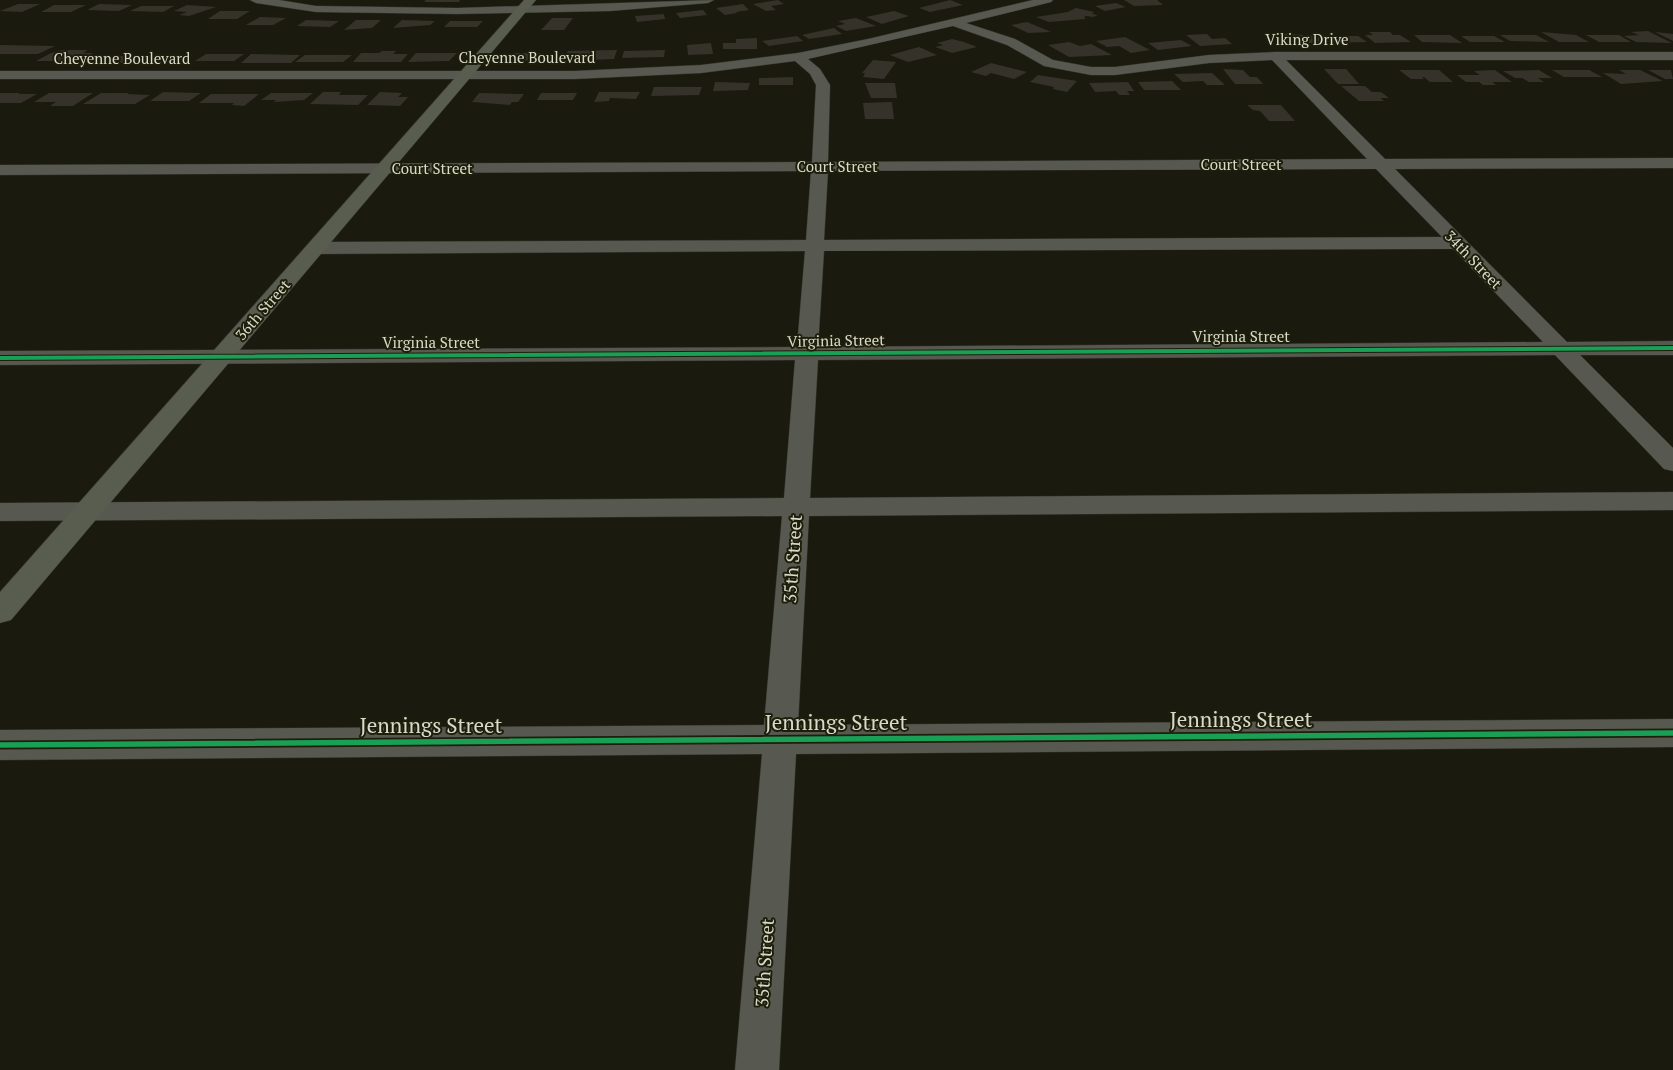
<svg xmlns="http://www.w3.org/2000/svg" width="1673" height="1070" font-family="'PT Serif',serif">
	<rect width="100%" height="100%" fill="#1a1a0f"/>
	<g fill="#35322a">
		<polygon points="426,0 460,0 459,2 424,2"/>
		<polygon points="778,0 784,4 771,6 776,10 766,11 753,4"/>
		<polygon points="950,0 963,5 930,12 919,8"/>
		<polygon points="1124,0 1157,0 1163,5 1134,6"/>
		<polygon points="1116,3 1126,7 1105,11 1095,6"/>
		<polygon points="18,4 40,4 22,12 0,11"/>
		<polygon points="99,4 132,5 119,11 87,10"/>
		<polygon points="743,4 749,10 736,12 737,13 725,15 716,8"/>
		<polygon points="54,5 86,5 71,12 41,12"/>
		<polygon points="187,5 216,7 189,16 179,15 187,12 174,11"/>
		<polygon points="141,6 174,6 163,12 130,11"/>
		<polygon points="1076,8 1094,12 1092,14 1098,15 1093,17 1086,16 1084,17 1086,19 1049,22 1036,17 1068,12"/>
		<polygon points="703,10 707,15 680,18 676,13"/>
		<polygon points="220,11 250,11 237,19 208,19"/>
		<polygon points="894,11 909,16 882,24 866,17"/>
		<polygon points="664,14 665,19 637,22 635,16"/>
		<polygon points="260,17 286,18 273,25 246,25"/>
		<polygon points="552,18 573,18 564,30 541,30"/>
		<polygon points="856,18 876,26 846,31 836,26 845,24 838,21"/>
		<polygon points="306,20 339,21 330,27 297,26"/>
		<polygon points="356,20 381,20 372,28 344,30"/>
		<polygon points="402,20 435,21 430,25 393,28"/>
		<polygon points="450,21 483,21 477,27 444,27"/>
		<polygon points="1027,22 1051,32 1028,33 1011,25"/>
		<polygon points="834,28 842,34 809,39 802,35"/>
		<polygon points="1648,31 1672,43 1636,42 1624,36 1639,35 1631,32"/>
		<polygon points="1369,32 1390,32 1393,35 1400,35 1411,42 1375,43 1365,35 1373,35"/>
		<polygon points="1541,32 1576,35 1589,42 1559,42"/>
		<polygon points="1655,32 1673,34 1673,41"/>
		<polygon points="1277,33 1317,36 1326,43 1289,43"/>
		<polygon points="1207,34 1212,39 1225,38 1232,44 1200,46 1186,35"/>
		<polygon points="1414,35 1450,35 1462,43 1422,42"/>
		<polygon points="1500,35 1536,35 1549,42 1510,41"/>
		<polygon points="1586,35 1619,35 1631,42 1599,42"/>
		<polygon points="797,36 803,41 769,46 762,41"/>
		<polygon points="1324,36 1358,36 1367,42 1332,43"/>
		<polygon points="1461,36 1494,36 1505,42 1470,42"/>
		<polygon points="1125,37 1150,50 1131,53 1119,46 1107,47 1096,41"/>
		<polygon points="757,38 757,49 723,49 723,43 736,43 736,39"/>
		<polygon points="952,39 964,42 977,47 952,53 935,47 943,45 937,43"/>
		<polygon points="1181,40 1192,46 1158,50 1148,43"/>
		<polygon points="1069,42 1080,46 1091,44 1112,55 1069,57 1048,45"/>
		<polygon points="711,43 713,54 688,55 687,45"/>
		<polygon points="0,45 55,46 38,54 0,54"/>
		<polygon points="919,47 937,55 908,62 890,55"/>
		<polygon points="63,50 88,50 83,53 93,53 79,61 36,61 51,53"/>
		<polygon points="617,50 614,59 562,61 568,51"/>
		<polygon points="665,50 664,57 622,58 624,51"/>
		<polygon points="382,51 396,51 393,54 408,54 401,62 353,62 361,53 379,53"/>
		<polygon points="416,53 457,53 449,61 408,62"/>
		<polygon points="510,53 541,53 536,60 503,62"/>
		<polygon points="156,54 192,55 179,63 141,63"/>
		<polygon points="206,54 244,54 234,61 195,61"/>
		<polygon points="251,54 300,55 291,63 241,63"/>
		<polygon points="305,55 352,55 343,62 295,62"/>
		<polygon points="95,56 141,56 130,63 84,62"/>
		<polygon points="873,60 896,62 884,79 863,77 865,73 862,73"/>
		<polygon points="991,63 1027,72 1014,79 991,73 986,76 971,72"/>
		<polygon points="1223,69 1243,70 1250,77 1257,77 1263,84 1235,84"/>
		<polygon points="1324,69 1346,69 1359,84 1338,84"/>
		<polygon points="1399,70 1439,70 1453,82 1430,82 1424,77 1422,77 1424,79 1411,79"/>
		<polygon points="1495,70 1512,82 1492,82 1496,85 1483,85 1479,82 1466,82 1457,75 1480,75 1474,71"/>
		<polygon points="1539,70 1552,78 1538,78 1544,82 1529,82 1522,78 1515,78 1503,71"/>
		<polygon points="1552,70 1589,70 1602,77 1564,77"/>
		<polygon points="1619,70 1640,70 1663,81 1621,84 1603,73 1626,74"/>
		<polygon points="1648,70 1671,70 1673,79 1665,79"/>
		<polygon points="1212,73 1225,85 1207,85 1203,81 1183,82 1174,74"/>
		<polygon points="1038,75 1077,81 1067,92 1053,89 1054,87 1030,82"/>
		<polygon points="793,77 793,85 759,85 759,78"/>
		<polygon points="1172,81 1181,90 1144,90 1138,82"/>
		<polygon points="715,82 750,83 748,90 713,91"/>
		<polygon points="1128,82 1134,91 1127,91 1130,95 1119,95 1116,91 1095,92 1089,83"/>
		<polygon points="865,83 895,83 897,98 871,98"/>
		<polygon points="1341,86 1365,86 1372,92 1381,92 1389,98 1380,98 1384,101 1359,101"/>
		<polygon points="654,87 702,87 699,95 651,96"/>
		<polygon points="163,92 201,93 189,101 150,101"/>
		<polygon points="323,92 341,92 339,95 368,95 358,105 310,104"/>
		<polygon points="380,92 402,93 398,97 408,97 400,106 367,105"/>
		<polygon points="599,92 640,92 636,99 610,98 609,101 594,102"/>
		<polygon points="0,93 20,93 18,94 37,94 21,103 0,103"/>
		<polygon points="49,93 93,93 73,106 50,106 56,102 34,102"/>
		<polygon points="101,93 129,93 127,94 150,95 135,104 83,104"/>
		<polygon points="271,93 313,93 304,100 274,102 276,100 261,100"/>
		<polygon points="479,93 524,94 518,102 512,102 510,105 472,102"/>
		<polygon points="541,93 577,93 573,100 537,100"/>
		<polygon points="211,94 259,94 244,106 232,105 234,103 199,103"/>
		<polygon points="892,102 894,119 865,119 863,103"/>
		<polygon points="1247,105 1281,105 1295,121 1269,121 1260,111 1253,110"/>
	</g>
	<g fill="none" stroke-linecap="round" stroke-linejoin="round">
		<g stroke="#33332b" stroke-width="1">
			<g id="minor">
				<polygon points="250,0 279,0 316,6 457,8 714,0 708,3 610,11 457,14 316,12 256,3"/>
				<path d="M1033 0H1053L1051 2 966 23 1015 39 1053 60 1091 67H1115L1209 55 1275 52H1673V60H1286L1385 159 1673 158V168L1395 169 1567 342 1673 341V355H1580L1673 448V471L1664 469 1555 355 818 360 810 498 1673 492V510L809 516 798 725 1673 719V747L796 754 779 1070H735L762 754 0 760V730L764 725 782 516 0 521V503L784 498 795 360 0 365V351L797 347 805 251 316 254 309 252 307 248 309 244 316 242 806 240 811 171 0 175V165L812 162 816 85 810 74 795 61 701 73 575 79H0V71H575L701 65 798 53 868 39ZM953 26 1007 45 1044 66 1091 75H1115L1209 63 1272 60 1367 159 828 162 830 85 820 69 808 59ZM1376 169 1442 237 824 240 828 171ZM1453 249 1543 342 818 347 824 251Z"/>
			</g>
		</g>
		<g stroke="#33332b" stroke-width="1">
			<polygon id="major" points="524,0 536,0 11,620 0,623 0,592"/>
		</g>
		<use href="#minor" fill="#57584f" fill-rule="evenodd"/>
		<use href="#major" fill="#595d50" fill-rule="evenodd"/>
		<g stroke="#1e1f0a" stroke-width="6">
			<polyline id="cycleway-far1" points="0,358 1673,348"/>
		</g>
		<g stroke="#1e1f0a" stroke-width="9">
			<polyline id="cycleway" points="0,745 1673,733"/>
		</g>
		<use href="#cycleway-far1" stroke="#1a9f57" stroke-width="4"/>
		<use href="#cycleway" stroke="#1a9f57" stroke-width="5.5"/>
	</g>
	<g text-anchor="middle" stroke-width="4" stroke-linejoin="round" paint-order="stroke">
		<g font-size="15" fill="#d9dacd" stroke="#1e1f0a">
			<text x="1307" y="45">Viking Drive</text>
			<text x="527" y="63">Cheyenne Boulevard</text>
			<text x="122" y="64">Cheyenne Boulevard</text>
			<text x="1241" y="170">Court Street</text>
			<text x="837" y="172">Court Street</text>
			<text x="432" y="174">Court Street</text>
			<text transform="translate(1473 260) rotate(46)" y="5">34th Street</text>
			<text transform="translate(263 310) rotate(-49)" y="5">36th Street</text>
			<text x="1241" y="342">Virginia Street</text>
			<text transform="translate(836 341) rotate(-1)" y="5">Virginia Street</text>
			<text x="431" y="348">Virginia Street</text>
		</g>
		<g font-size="18" fill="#d9dacd" stroke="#1e1f0a">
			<text transform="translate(793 559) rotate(-86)" y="6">35th Street</text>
			<text transform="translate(765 963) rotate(-86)" y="6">35th Street</text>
		</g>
		<g font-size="21" fill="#d9dacd" stroke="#1e1f0a">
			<text x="1241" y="727">Jennings Street</text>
			<text x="836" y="730">Jennings Street</text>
			<text x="431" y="733">Jennings Street</text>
		</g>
	</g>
</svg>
